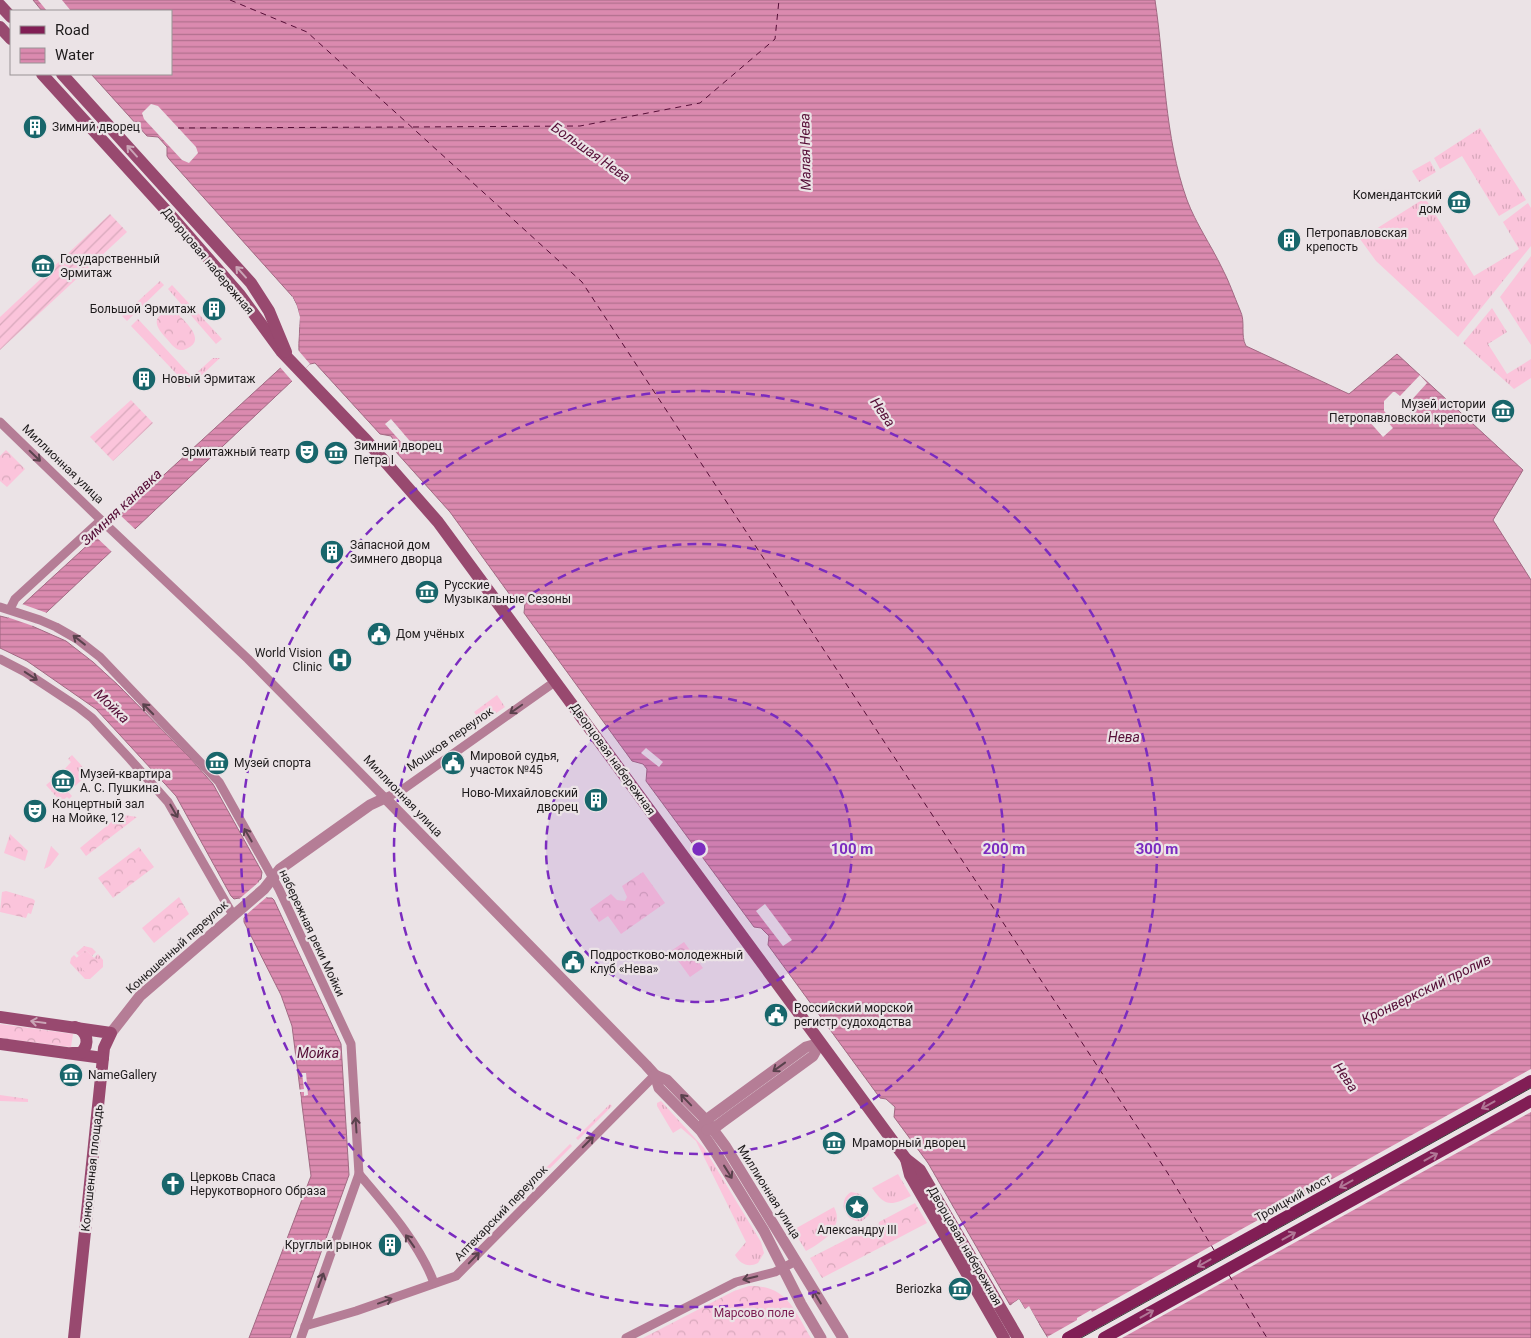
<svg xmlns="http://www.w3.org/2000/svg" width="1531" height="1338" font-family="Roboto,sans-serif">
	<defs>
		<pattern id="grass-tufts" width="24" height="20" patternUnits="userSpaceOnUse" patternTransform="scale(1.25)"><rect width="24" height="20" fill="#fbc4db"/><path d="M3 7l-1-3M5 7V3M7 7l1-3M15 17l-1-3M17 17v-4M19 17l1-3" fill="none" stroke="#d7a8bb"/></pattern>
		<pattern id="forest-crowns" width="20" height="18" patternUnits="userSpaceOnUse" patternTransform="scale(1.25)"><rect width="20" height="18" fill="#fbc4db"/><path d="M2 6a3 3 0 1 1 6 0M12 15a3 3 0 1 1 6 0" fill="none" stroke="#d7a8bb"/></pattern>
		<pattern id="garden-furrows" width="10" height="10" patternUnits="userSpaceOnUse" patternTransform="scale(1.25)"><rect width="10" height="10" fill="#fbc4db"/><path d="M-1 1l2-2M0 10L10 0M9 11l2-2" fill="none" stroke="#d7a8bb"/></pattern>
		<pattern id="water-rules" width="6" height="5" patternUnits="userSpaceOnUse" patternTransform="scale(1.25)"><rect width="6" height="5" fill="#db8aaf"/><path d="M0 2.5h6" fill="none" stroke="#b1708e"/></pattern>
	</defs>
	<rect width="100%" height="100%" fill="#ebe3e6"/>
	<g fill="url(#grass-tufts)">
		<polygon points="1480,128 1526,200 1499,216 1462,156 1440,169 1434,158"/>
		<polygon points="1430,161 1436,172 1419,182 1412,171"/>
		<polygon points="1425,198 1474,276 1519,249 1503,222 1528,203 1531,208 1531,246 1458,337 1376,261 1360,239"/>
		<polygon points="1531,256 1531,345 1500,297"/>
		<polygon points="160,281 164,285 127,321 122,316"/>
		<polygon points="172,285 222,339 216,344 168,289"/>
		<polygon points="1492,308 1507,332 1488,344 1507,374 1531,359 1531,378 1514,389 1463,343"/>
		<polygon points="138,319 192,377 213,358 220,358 189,387 131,326"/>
		<polygon points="72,755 91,776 88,779 85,777 75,786 72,787 62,777 61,773 71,762 68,759"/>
		<polygon points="52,775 72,796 69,799 67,797 61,802 46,785 52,780 50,777"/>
		<polygon points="51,846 59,854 50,866 44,869"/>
		<polygon points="84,946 92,948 96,952 92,956 86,950 79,956 76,953"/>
		<polygon points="98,954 103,960 103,967 90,979 85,979 70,963 71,958 74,955 77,958 74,960 97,962 94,958"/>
		<path d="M661 1101 704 1148 761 1242 764 1253 758 1263C748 1268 740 1264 735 1255L746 1242 696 1141 681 1128 673 1133 657 1106V1103Z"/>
		<polygon points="610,1104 612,1106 578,1140 576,1138"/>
		<polygon points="570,1144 572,1146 505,1214 502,1211 512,1200 513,1201"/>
		<path d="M898 1174 911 1196C891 1206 885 1207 872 1188Z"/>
		<path d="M851 1192 860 1194 868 1202 869 1215 862 1221C846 1224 836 1201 851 1192Z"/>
		<path d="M834 1207C845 1228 822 1242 806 1251L793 1230Z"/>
		<polygon points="496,1215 500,1219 459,1259 456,1255"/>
	</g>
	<g fill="url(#forest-crowns)">
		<path d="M167 311H175C183 320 207 339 188 348 185 350 180 351 177 349 173 347 169 341 166 338 156 327 151 318 167 311Z"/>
		<polygon points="6,450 25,469 7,487 0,481 0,456"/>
		<polygon points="497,695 505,707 482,723 474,712"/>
		<polygon points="124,815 137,817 86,856 80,848 115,819"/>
		<polygon points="10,834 28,851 25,861 4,853"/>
		<polygon points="139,847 154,867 113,898 98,878"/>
		<polygon points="643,872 665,903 621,934 608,916 599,922 590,909 611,894 617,900 625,901 627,897 622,886"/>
		<polygon points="6,891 33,899 35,901 31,914 28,913 26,918 0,912 2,892"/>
		<polygon points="179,897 189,914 154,943 142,928"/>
		<polygon points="684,942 703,968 690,977 671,951"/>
		<polygon points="86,950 98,962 86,973 74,960"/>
		<polygon points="0,1024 73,1034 71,1047 0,1038"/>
		<polygon points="0,1095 28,1099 28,1102 0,1101"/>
		<path d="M915 1203 927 1223 822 1278 810 1258 857 1234C868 1239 877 1234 879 1222Z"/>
		<path d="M749 1286C787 1285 794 1310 811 1338H643L734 1291Z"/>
	</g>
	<g fill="url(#garden-furrows)">
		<polygon points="110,214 127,232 0,350 0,317"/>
		<polygon points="131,400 153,423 113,461 90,437"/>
	</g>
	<path fill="url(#water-rules)" stroke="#a26983" d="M33 0H1155C1165 66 1164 136 1187 200 1196 224 1211 245 1222 268 1229 281 1234 296 1240 310 1246 322 1240 335 1246 346L1349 394 1397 354 1523 470 1493 520 1531 580V1338H1048L1029 1307 1025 1309 1019 1299 1010 1305 928 1163 894 1117 895 1107 886 1099 880 1098 768 945 769 936 761 928 754 927 646 781 647 769 643 764 632 761 524 613 525 602 521 597 510 595 450 512 396 452V444L391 436 380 434 315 363 310 364 32 626 66 641 93 662 118 685 191 759 213 784 262 872 261 879 258 881 267 898H272L274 900 341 1044 349 1175 290 1338H249L311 1176 292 1026 281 995 244 922V918L247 914 239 898 234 899 231 896 176 796 96 709 27 661 0 648V616L8 618 299 351C298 331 304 315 292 296L169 159 167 156V147L158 137 147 136 91 74H171V11H42Z"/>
	<g fill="#ebe3e6">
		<polygon points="38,0 62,0 71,11 47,11"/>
		<polygon points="151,104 158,106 196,147 198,153 189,163 182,160 144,119 142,113"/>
		<polygon points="292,296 297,306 300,317 298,342 296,338 298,317 292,301"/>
		<polygon points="296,350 298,350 310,364 293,382 279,366"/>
		<polygon points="1420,375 1427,383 1408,404 1412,409 1411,412 1404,420 1399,421 1393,420 1389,417 1386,420 1393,428 1383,437 1368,420 1377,412 1384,418 1388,415 1384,411 1384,401 1393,392 1395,392 1400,396"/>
		<polygon points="391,419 415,447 410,452 385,424"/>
		<polygon points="119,514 136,530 112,552 95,536"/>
		<polygon points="22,604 47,613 33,626 7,617"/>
		<polygon points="646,748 663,762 659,767 641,753"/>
		<polygon points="260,881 268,896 246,915 238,900"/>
		<polygon points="765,904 792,940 783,946 756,911"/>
		<polygon points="1531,1069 1531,1112 1122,1338 1048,1338 1047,1337 1077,1320 1077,1318 1091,1310 1092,1312"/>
		<polygon points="302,1073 306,1073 308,1095 304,1096 304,1092 300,1092 301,1100 299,1100 297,1090 304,1089"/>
		<polygon points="1019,1299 1025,1309 1029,1306 1039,1324 1037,1325 1028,1310 1024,1311 1018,1303 1013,1306 1012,1304"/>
	</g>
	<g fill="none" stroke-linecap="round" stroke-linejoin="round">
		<g stroke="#560e37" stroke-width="1" stroke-dasharray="6 5" stroke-linecap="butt">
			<polyline points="230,0 307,32 582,282 1167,1172 1214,1250"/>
			<polyline points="413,127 580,126 700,103 775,39 779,0"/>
			<polyline points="178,128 409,127"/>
			<polyline points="1229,1275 1267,1338"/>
		</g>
		<g stroke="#b57d96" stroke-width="9">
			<polyline points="0,422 101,520 248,659 385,798 402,790 556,681"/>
			<polyline points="0,607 40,620 56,627 77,639 100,657 219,782 279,889 351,1044 359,1174 301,1338"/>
			<polyline points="10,609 15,599 101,520"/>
			<polyline points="0,659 25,672 78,707 92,718 129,758 168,802 233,915"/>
			<path d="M359 1174C386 1206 420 1244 434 1283"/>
			<polyline points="305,1326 356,1311 456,1276 655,1075"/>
			<polyline points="626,1338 736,1282 775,1272 796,1261"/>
		</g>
		<g stroke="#b57d96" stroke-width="11">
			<polyline points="111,1033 140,996 264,889 280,869 370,805 385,798 646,1065 655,1075 659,1088 701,1131 716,1153 764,1231 801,1304 821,1338"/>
			<polyline points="655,1075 667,1080 706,1120 726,1147 843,1338"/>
			<polyline points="703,1125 706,1120 806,1047 820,1043"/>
			<polyline points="707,1130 713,1129 725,1120 813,1056 820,1043"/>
		</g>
		<g stroke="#98496f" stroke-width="12">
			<polyline points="0,5 11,17"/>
			<polyline points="0,27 11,39"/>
			<polyline points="42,74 173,218 240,295 281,351 366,440 438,522 906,1159 920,1170 1018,1338"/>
			<polyline points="62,74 251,283 269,311 286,352"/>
			<polyline points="0,1017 111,1033 104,1048 74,1338"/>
			<polyline points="0,1044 103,1058"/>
			<path d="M72 1053H81C90 1044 88 1031 75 1027"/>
			<polyline points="906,1159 910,1175 1004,1338"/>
		</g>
		<g stroke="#811e55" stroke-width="12">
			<polyline points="1068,1338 1531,1081"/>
			<polyline points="1104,1338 1531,1101"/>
		</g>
		<polyline stroke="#3f3b3c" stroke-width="1" points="1081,1338 1531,1088"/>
	</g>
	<defs><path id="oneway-shaft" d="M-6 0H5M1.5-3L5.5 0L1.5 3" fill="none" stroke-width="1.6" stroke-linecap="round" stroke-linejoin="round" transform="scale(1.25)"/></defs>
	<g stroke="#caa5b6">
		<use href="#oneway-shaft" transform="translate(132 151) rotate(-132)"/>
		<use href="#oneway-shaft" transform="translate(241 272) rotate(-132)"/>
		<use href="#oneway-shaft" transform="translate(38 1022) rotate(-172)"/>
	</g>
	<g stroke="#5a424d">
		<use href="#oneway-shaft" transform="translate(35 456) rotate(44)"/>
		<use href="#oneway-shaft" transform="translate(79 640) rotate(-142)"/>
		<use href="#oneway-shaft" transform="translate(31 676) rotate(33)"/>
		<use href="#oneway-shaft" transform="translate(148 709) rotate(-135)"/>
		<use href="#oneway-shaft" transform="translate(516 709) rotate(145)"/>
		<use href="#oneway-shaft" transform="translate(174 811) rotate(60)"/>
		<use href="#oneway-shaft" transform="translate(248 835) rotate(-120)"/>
		<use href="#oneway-shaft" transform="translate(779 1067) rotate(144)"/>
		<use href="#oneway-shaft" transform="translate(686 1100) rotate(-134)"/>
		<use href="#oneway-shaft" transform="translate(356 1125) rotate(-94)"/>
		<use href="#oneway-shaft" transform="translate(588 1142) rotate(-45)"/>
		<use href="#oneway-shaft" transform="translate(728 1172) rotate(58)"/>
		<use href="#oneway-shaft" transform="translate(410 1241) rotate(-125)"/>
		<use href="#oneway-shaft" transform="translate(474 1258) rotate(-46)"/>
		<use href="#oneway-shaft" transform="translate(750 1278) rotate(166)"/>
		<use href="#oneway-shaft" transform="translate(321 1280) rotate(-70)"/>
		<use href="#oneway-shaft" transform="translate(817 1297) rotate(-121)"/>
		<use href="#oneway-shaft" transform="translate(385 1301) rotate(-20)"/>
	</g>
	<g stroke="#b17796">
		<use href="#oneway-shaft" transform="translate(1488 1105) rotate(151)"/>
		<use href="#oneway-shaft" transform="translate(1431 1157) rotate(-29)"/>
		<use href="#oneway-shaft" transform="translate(1346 1184) rotate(151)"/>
		<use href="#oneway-shaft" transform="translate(1289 1236) rotate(-29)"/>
		<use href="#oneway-shaft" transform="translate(1204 1263) rotate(151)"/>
		<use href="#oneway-shaft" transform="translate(1147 1314) rotate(-29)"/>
	</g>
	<circle cx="699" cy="849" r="153" fill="#7b2cbf" fill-opacity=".12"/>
	<g fill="none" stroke="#7b2cbf" stroke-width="2.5" stroke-dasharray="9 6">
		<circle cx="699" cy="849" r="153"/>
		<circle cx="699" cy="849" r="305"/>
		<circle cx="699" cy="849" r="458"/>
	</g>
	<defs>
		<g id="building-disc" transform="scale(1.25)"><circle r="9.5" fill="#18666b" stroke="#ebe3e6"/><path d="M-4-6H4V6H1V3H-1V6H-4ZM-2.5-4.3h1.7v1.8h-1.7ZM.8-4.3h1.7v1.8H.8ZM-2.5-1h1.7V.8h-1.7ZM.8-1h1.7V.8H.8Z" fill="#fff"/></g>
		<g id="museum-disc" transform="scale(1.25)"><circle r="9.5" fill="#18666b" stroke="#ebe3e6"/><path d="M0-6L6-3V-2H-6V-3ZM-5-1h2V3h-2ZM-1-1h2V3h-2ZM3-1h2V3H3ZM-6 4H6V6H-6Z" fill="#fff"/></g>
		<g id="theatre-disc" transform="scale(1.25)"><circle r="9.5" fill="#18666b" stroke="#ebe3e6"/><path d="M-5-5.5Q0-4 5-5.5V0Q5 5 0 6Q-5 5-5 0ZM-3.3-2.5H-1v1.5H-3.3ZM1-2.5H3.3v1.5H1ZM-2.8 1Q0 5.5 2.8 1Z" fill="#fff"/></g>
		<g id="civic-disc" transform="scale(1.25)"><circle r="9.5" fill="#18666b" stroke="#ebe3e6"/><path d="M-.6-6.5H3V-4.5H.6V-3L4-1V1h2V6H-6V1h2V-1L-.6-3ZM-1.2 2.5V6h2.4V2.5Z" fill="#fff"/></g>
		<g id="hospital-disc" transform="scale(1.25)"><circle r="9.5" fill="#18666b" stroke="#ebe3e6"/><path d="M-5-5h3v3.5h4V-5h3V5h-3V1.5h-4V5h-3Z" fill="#fff"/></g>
		<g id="church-disc" transform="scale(1.25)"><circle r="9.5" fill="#18666b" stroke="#ebe3e6"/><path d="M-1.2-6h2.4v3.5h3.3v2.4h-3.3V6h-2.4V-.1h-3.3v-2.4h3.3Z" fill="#fff"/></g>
		<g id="sight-disc" transform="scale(1.25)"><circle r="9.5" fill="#18666b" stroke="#ebe3e6"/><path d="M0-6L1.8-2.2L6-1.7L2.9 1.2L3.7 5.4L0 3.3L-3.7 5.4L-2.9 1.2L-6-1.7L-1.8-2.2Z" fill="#fff"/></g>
	</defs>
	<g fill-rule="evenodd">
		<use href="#building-disc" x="35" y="127"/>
		<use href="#museum-disc" x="1459" y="202"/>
		<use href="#building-disc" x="1289" y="240"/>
		<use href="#museum-disc" x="43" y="266"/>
		<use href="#building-disc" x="214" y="309"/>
		<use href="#building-disc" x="144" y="379"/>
		<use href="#museum-disc" x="1503" y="411"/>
		<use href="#theatre-disc" x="307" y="452"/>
		<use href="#museum-disc" x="336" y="453"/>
		<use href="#building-disc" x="332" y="552"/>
		<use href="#museum-disc" x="427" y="592"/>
		<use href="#civic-disc" x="379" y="634"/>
		<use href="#hospital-disc" x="340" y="660"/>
		<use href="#museum-disc" x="217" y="763"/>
		<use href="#civic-disc" x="453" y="763"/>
		<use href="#museum-disc" x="63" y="781"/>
		<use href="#building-disc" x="596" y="800"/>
		<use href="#theatre-disc" x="35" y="811"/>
		<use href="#civic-disc" x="573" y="962"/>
		<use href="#civic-disc" x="776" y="1015"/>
		<use href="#museum-disc" x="71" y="1075"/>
		<use href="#museum-disc" x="834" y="1143"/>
		<use href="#church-disc" x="173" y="1184"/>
		<use href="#sight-disc" x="857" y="1207"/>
		<use href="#building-disc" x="390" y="1245"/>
		<use href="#museum-disc" x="960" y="1289"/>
	</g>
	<g text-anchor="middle" stroke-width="4.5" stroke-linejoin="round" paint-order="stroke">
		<g font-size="12" fill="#1e1b1c" stroke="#ebe3e6" text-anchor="start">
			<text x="52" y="131">Зимний дворец</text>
			<text x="1442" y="199" text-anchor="end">Комендантский<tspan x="1442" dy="14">дом</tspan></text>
			<text x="1306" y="237">Петропавловская<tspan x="1306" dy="14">крепость</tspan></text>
			<text x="60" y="263">Государственный<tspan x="60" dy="14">Эрмитаж</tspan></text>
			<text x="196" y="313" text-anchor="end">Большой Эрмитаж</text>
			<text x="162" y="383">Новый Эрмитаж</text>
			<text x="1486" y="408" text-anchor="end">Музей истории<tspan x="1486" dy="14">Петропавловской крепости</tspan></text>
			<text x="354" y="450">Зимний дворец<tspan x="354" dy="14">Петра I</tspan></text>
			<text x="290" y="456" text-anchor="end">Эрмитажный театр</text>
			<text x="350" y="549">Запасной дом<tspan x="350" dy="14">Зимнего дворца</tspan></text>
			<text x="444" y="589">Русские<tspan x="444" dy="14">Музыкальные Сезоны</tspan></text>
			<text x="396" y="638">Дом учёных</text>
			<text x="322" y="657" text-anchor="end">World Vision<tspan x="322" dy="14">Clinic</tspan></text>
			<text x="470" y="760">Мировой судья,<tspan x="470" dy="14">участок №45</tspan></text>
			<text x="234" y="767">Музей спорта</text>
			<text x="80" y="778">Музей-квартира<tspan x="80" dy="14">А. С. Пушкина</tspan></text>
			<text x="578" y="797" text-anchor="end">Ново-Михайловский<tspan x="578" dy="14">дворец</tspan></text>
			<text x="52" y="808">Концертный зал<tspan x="52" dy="14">на Мойке, 12</tspan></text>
			<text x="590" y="959">Подростково-молодежный<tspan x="590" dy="14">клуб «Нева»</tspan></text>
			<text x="794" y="1012">Российский морской<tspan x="794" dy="14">регистр судоходства</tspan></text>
			<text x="88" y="1079">NameGallery</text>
			<text x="852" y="1147">Мраморный дворец</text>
			<text x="190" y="1181">Церковь Спаса<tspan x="190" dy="14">Нерукотворного Образа</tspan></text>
			<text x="857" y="1234" text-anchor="middle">Александру III</text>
			<text x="372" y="1249" text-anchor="end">Круглый рынок</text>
			<text x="942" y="1293" text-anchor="end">Beriozka</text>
		</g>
		<g font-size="12" fill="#1e1b1c" stroke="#ebe3e6">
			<text transform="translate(208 261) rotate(50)" y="4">Дворцовая набережная</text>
			<text transform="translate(63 464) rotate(44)" y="4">Миллионная улица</text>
			<text transform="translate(450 739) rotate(-35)" y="4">Мошков переулок</text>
			<text transform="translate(613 759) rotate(54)" y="4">Дворцовая набережная</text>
			<text transform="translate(403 796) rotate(46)" y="4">Миллионная улица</text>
			<text transform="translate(312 933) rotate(65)" y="4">набережная реки Мойки</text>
			<text transform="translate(177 947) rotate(-42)" y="4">Конюшенный переулок</text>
			<text transform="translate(92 1168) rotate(-84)" y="4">Конюшенная площадь</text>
			<text transform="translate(769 1192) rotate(58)" y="4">Миллионная улица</text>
			<text transform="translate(1293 1198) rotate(-29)" y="4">Троицкий мост</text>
			<text transform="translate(501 1213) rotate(-46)" y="4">Аптекарский переулок</text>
			<text transform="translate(965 1246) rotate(60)" y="4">Дворцовая набережная</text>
		</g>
		<g font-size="12" fill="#7b1c51" stroke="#ebe3e6">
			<text x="754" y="1317">Марсово поле</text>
		</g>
		<g font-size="14" font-style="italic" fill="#560e37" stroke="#ebe3e6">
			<text transform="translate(591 152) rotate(35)" y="5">Большая Нева</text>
			<text transform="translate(805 152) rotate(-91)" y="5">Малая Нева</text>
			<text transform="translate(883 412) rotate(55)" y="5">Нева</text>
			<text transform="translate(121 507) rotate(-43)" y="5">Зимняя канавка</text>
			<text transform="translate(112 706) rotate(44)" y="5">Мойка</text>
			<text x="1124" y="742">Нева</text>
			<text transform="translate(1426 989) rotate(-26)" y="5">Кронверкский пролив</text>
			<text x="318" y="1058">Мойка</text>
			<text transform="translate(1346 1077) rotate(55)" y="5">Нева</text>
		</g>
	</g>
	<circle cx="699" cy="849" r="8" fill="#7b2cbf" stroke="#ebe3e6" stroke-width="2.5"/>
	<g font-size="15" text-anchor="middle" font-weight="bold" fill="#7b2cbf" stroke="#ebe3e6" stroke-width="4.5" stroke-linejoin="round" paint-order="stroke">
		<text x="852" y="854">100 m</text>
		<text x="1004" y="854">200 m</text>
		<text x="1157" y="854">300 m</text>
	</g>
	<rect x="10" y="10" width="162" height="65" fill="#ebe3e6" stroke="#999395"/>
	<rect x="20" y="26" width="25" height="8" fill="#811e55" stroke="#999395"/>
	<text x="55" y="35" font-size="15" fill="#1e1b1c">Road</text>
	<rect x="20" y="48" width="25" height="15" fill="url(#water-rules)" stroke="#999395"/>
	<text x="55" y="60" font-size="15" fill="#1e1b1c">Water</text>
</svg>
